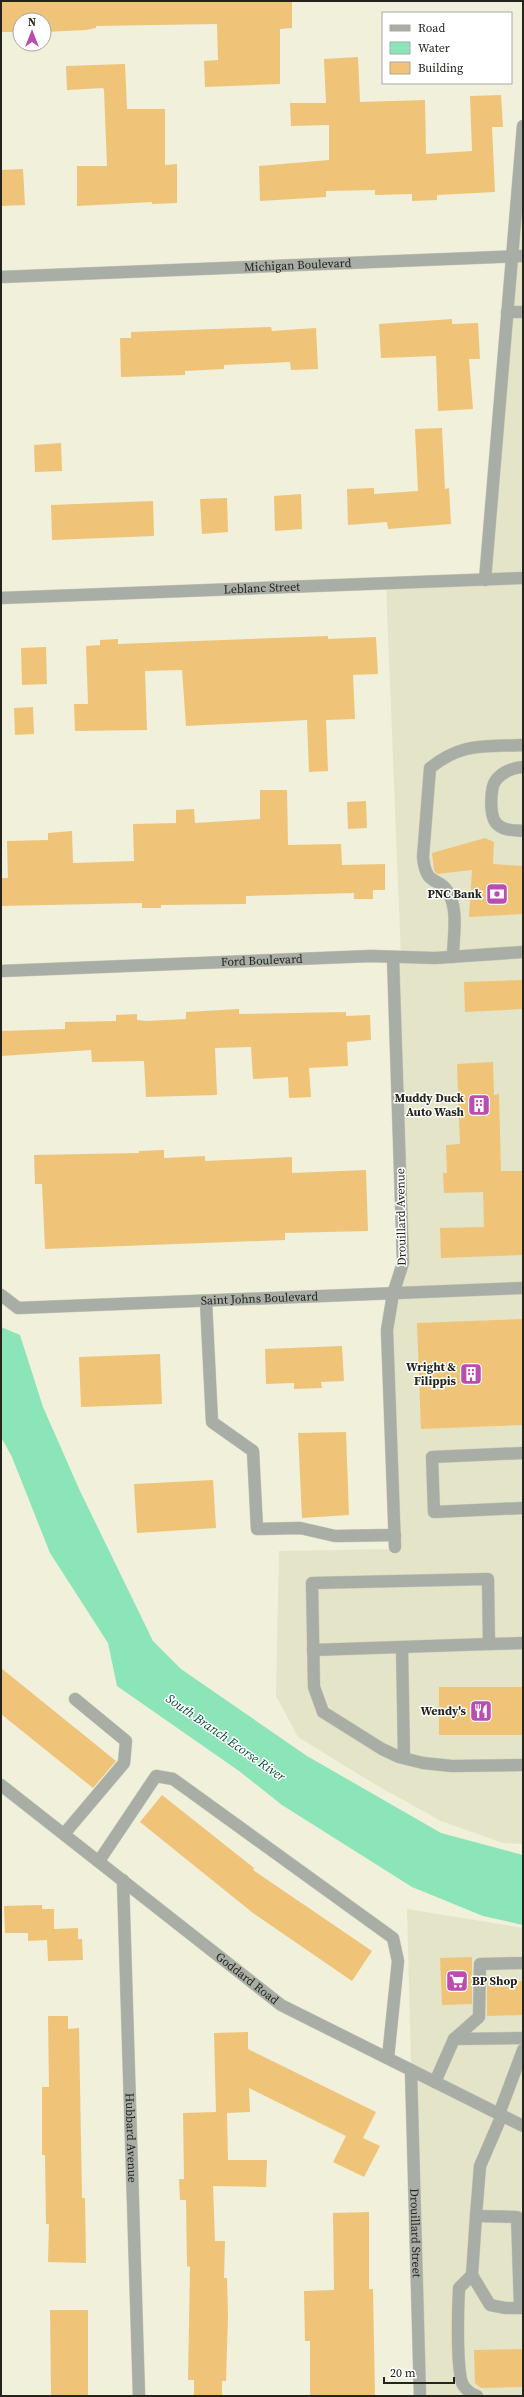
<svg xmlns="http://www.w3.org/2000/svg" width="524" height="2397" font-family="'Source Serif 4',serif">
	<rect width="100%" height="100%" fill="#f0f0db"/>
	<g fill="#e4e4c8">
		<polygon points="523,126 523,1844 503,1843 441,1821 373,1783 298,1737 276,1696 279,1551 395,1549 387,1330 403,1268 393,957 401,957 386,583 485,580"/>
		<polygon points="407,1909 523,1928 523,2396 420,2396"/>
	</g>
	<polygon fill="#8ce5b8" points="1,1327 20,1335 43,1407 80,1491 153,1641 181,1669 307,1756 441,1833 523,1855 523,1925 483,1916 412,1887 282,1805 239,1771 117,1686 108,1643 50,1553 12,1457 1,1437"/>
	<g fill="#efc478">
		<polygon points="1,1 292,1 292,28 280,29 280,84 205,87 204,61 218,60 217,24 96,26 96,28 86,30 44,32 44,20 20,20 20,32 1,32"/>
		<polygon points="358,57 360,102 425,100 426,154 472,151 470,96 501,95 503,127 492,127 495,192 437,195 437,200 412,201 412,194 375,195 375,190 326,191 326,197 260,201 259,166 329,160 329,125 291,126 290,103 326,103 324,59"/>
		<polygon points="125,64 127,109 165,109 165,165 177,164 177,203 152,204 152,202 77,206 77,166 107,166 104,90 103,88 67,90 66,66"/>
		<polygon points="23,169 25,205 1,206 1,170"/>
		<polygon points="452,319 452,324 478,323 480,359 469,359 473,409 438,411 436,356 381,358 379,324"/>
		<polygon points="271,327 272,331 316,328 318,369 291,370 290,362 224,365 224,369 185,371 185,375 121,377 120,338 131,338 131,332"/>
		<polygon points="442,428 445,489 449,488 451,524 388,529 387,522 348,525 347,489 374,488 374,494 418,491 415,429"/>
		<polygon points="61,443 62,471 35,472 34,445"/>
		<polygon points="301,494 302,529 275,531 274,496"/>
		<polygon points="227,498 228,532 202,534 200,499"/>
		<polygon points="153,501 154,536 52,540 51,505"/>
		<polygon points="328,636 328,639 376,637 378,674 353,675 355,719 326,720 328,771 309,772 307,720 186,726 182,670 145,671 147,730 75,731 74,704 88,704 86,646 100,645 100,640 118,639 118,644"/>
		<polygon points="46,647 47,684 22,685 21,648"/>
		<polygon points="33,707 34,734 15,735 14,708"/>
		<polygon points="260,790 287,790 288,845 341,844 342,865 385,864 385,890 373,890 373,899 354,899 354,893 246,896 246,904 161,905 161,908 142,908 142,903 1,906 1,878 8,878 7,841 48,840 48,833 72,831 73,863 134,861 133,824 176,823 176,810 194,809 195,823 260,819"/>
		<polygon points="366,801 367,828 348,829 347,802"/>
		<polygon points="485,838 494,842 493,864 523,866 523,914 469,917 472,870 437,874 434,870 432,853"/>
		<polygon points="523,980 523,1009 465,1012 464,982"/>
		<polygon points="239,1009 239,1014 346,1012 346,1016 370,1015 371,1040 347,1042 348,1066 309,1068 311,1097 289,1098 288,1077 253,1079 251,1047 215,1048 217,1095 146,1097 144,1061 92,1062 91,1050 1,1056 1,1031 65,1029 65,1022 116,1021 116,1015 137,1014 137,1020 146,1021 186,1019 186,1012"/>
		<polygon points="493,1062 494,1095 499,1094 501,1171 523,1171 523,1255 441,1258 440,1228 484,1227 483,1192 444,1193 443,1173 447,1173 446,1145 460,1144 457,1064"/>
		<polygon points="164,1150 164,1158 205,1156 205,1161 292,1157 292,1173 366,1170 368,1231 285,1233 285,1240 45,1249 42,1184 35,1184 34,1155 139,1153 139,1151"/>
		<polygon points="523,1319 523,1425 421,1429 417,1323"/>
		<polygon points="342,1346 344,1381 321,1382 322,1388 294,1389 294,1383 266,1384 265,1349"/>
		<polygon points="160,1354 162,1404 81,1407 79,1357"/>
		<polygon points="346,1432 349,1515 302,1518 298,1433"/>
		<polygon points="213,1480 216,1528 137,1533 134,1484"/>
		<polygon points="1,1668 116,1761 93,1788 1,1714"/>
		<rect x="439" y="1687" width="84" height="48"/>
		<polygon points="162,1795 254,1868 253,1870 372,1951 352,1981 253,1913 140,1822"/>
		<polygon points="42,1905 42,1909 54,1909 54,1929 78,1928 78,1939 82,1939 83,1960 48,1961 47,1940 28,1941 28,1933 5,1933 4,1906"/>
		<polygon points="472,1957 472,2004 442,2005 440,1958"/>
		<polygon points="487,1981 523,1981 523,2015 487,2016"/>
		<polygon points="48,2016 68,2016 68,2029 79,2028 82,2198 85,2198 86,2263 48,2262 49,2224 46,2224 45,2155 42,2155 42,2087 49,2087"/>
		<polygon points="248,2032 248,2049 376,2112 363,2138 380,2146 364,2177 333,2162 346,2136 249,2088 250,2112 227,2113 228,2160 267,2160 266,2187 213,2186 215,2241 225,2241 224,2278 227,2278 228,2316 226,2381 222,2381 222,2396 194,2396 194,2380 188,2380 190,2267 187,2266 186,2200 180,2200 179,2179 184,2179 183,2113 216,2112 214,2033"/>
		<polygon points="369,2212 369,2289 373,2289 375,2396 310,2396 310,2341 305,2341 304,2291 334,2290 333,2213"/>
		<polygon points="50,2310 88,2310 88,2396 51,2396"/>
		<polygon points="523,2349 523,2387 481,2388 475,2383 474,2350"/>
	</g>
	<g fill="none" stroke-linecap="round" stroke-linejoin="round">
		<g stroke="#cbcbb9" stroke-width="13">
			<g id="minor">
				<path id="s1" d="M1 277 523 256"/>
				<polyline points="507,312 523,312"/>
				<polyline points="485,580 523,126"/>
				<path id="s2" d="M1 598 523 578"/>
				<path d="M523 767C512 768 503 771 496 780 490 787 489 817 497 824 504 831 514 830 523 831"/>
				<polyline points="393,957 403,1263 393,1294 387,1330 395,1547"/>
				<path d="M453 957C453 937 459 910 448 892 439 876 426 888 423 857L430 768C462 742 485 747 523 745"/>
				<path id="s3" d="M1 971 371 956 435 958 523 952"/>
				<path id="s4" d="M1 1295 18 1308 523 1288"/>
				<polyline points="206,1302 212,1422 253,1451 257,1529 300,1528 335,1536 395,1535"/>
				<polyline points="523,1453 432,1457 434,1512 523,1508"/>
				<polyline points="523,1643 489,1644 488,1579 312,1583 314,1687 323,1712 382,1749 399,1757 423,1763 452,1766 523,1765"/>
				<polyline points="402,1647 404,1758"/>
				<polyline points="313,1650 489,1644"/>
				<path id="s5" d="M1 1785 281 2005 523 2126"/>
				<polyline points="64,1834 124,1763 126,1741 75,1699"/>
				<polyline points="99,1861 156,1776 173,1779 393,1938 398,1961 388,2058"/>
				<path id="s6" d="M123 1880 139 2396"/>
				<polyline points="454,2039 523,2038"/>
				<path id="s7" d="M411 2070 420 2396"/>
				<polyline points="435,2082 454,2039 479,2017 480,1964 523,1963"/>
				<polyline points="499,2114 523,2050"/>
				<polyline points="502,2115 480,2166 476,2216 472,2275 490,2305 505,2308 523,2308"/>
				<polyline points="476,2216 517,2217 520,2308"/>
				<path d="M472 2275 459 2288C458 2306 456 2371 463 2385 466 2390 472 2394 477 2396"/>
			</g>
		</g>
		<use href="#minor" stroke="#a8ada5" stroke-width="12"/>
	</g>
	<defs>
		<g id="bank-square" transform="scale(1.15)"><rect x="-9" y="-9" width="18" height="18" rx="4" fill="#ba4eae" stroke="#fff"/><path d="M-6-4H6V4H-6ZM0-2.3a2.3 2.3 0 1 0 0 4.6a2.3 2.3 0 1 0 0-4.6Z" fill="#fff"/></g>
		<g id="building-square" transform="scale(1.15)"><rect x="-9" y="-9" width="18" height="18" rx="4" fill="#ba4eae" stroke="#fff"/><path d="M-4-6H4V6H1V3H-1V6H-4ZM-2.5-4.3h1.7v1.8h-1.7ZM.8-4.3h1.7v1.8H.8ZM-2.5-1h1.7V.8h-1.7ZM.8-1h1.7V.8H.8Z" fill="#fff"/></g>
		<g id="restaurant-square" transform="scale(1.15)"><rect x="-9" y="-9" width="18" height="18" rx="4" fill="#ba4eae" stroke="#fff"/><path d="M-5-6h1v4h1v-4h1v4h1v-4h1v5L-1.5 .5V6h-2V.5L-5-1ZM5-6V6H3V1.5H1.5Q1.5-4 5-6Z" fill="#fff"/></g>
		<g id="supermarket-square" transform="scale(1.15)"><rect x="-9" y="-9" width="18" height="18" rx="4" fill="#ba4eae" stroke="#fff"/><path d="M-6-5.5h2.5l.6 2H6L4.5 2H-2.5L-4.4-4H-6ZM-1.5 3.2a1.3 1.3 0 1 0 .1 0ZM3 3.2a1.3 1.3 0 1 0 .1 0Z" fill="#fff"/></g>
	</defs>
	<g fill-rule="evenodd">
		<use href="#bank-square" x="497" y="894"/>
		<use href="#building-square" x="479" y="1105"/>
		<use href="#building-square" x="471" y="1374"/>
		<use href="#restaurant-square" x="481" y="1711"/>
		<use href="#supermarket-square" x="457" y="1981"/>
	</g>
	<g text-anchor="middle" stroke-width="3" stroke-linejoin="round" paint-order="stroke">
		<g font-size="12" fill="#24241c" stroke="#fff">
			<text dy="4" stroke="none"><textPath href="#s1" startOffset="297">Michigan Boulevard</textPath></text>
			<text dy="4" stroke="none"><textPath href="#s2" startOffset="261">Leblanc Street</textPath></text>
			<text dy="4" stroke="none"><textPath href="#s3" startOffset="261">Ford Boulevard</textPath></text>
			<text transform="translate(401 1217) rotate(-91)" y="4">Drouillard Avenue</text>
			<text dy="4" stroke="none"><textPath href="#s4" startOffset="263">Saint Johns Boulevard</textPath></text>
			<text dy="4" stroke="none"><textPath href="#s5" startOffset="313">Goddard Road</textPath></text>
			<text dy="4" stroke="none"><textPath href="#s6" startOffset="258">Hubbard Avenue</textPath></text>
			<text dy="4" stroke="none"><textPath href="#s7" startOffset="163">Drouillard Street</textPath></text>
		</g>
		<g font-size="12" font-weight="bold" fill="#24241c" stroke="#fff" text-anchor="end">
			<text x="482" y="898">PNC Bank</text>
			<text x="464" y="1102">Muddy Duck<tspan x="464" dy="14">Auto Wash</tspan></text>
			<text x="456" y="1371">Wright &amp;<tspan x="456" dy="14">Filippis</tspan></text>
			<text x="466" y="1715">Wendy's</text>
			<text x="472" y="1985" text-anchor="start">BP Shop</text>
		</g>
		<g font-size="13" font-style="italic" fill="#064f34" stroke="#fff">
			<text transform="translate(226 1737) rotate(35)" y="5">South Branch Ecorse River</text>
		</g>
	</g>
	<rect width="524" height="2397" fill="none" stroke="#24241c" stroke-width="4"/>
	<rect x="382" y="12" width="130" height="72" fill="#ffffff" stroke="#a7a7a4"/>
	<rect x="390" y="25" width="20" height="6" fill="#a8ada5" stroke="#a7a7a4"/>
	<text x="418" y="32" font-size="12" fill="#24241c">Road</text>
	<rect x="390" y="42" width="20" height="12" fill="#8ce5b8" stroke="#a7a7a4"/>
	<text x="418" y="52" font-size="12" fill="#24241c">Water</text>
	<rect x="390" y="62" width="20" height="12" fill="#efc478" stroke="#a7a7a4"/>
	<text x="418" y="72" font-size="12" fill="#24241c">Building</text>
	<g transform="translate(32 32)"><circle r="19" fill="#ffffff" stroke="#a7a7a4"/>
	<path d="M0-3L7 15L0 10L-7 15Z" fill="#ba4eae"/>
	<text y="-6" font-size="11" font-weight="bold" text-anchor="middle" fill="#24241c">N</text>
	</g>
	<path d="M384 2377v6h70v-6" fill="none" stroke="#24241c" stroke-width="2"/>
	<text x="390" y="2377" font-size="12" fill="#24241c" stroke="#ffffff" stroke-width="3" paint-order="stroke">20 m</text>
</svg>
